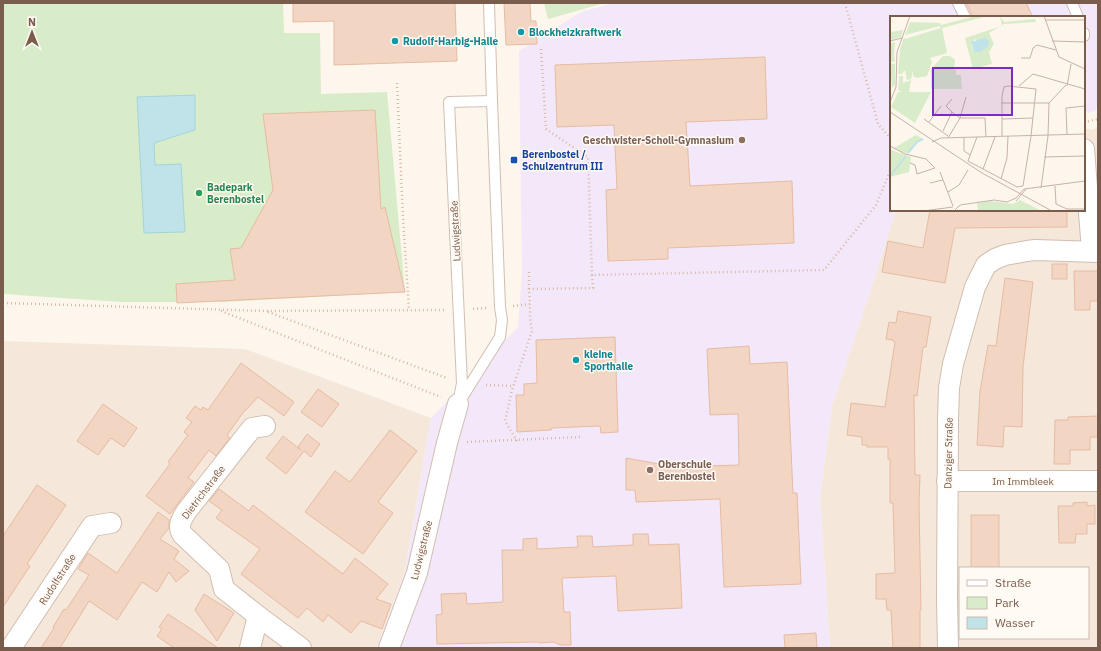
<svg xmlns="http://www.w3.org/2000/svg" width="1101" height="651" font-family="'IBM Plex Sans',sans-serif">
	<rect width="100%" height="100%" fill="#fdf6ec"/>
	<g fill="#f5e8da" fill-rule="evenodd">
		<path d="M1098 126V648H830L820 498 832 406 874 280 896 210H1084V128L1093 130ZM960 568H1088V638H960Z"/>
		<polygon points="3,341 245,349 431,418 405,571 377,648 3,648"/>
	</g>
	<polygon fill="#f3e8fa" points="613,3 1098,3 1098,109 1095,111 1088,113 1084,112 1084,17 891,17 891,210 896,210 874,280 832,406 820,498 830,648 377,648 405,571 431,418 518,327 522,273 519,51 581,12"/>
	<g fill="#d8ecc9">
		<polygon points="3,3 283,3 284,33 320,33 321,94 387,92 405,292 224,302 121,302 3,294"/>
		<polygon points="544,3 605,3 548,19"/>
	</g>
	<polygon fill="#bfe3e8" stroke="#a5d3da" points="195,95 195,130 154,143 155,165 181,164 185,232 144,233 137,97"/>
	<g fill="#f3d5c3" stroke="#e6bba3">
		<polygon points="293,3 455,3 457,61 334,65 334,21 293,22"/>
		<polygon points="504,3 530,3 531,21 536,21 537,44 506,45"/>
		<polygon points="966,3 1026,3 1033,17 973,17"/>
		<polygon points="765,57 767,119 686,122 690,186 792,181 794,243 668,248 668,259 608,261 606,190 617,189 614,125 557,127 555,65"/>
		<polygon points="375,110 381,209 385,207 405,292 177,303 176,284 235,280 230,249 241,248 273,190 263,114"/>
		<polygon points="930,210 1067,210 1067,227 955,228 945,283 882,272 888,241 923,248"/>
		<rect x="1052" y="264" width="15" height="15"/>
		<polygon points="1074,271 1098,271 1098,301 1090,301 1090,310 1075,310"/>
		<polygon points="1005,278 1033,282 1023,367 1022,427 1004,426 1003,447 977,445 980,391 988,345 996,346"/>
		<polygon points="898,311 931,317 926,347 923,347 917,396 914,395 915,475 920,475 919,503 921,610 920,610 920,648 893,648 891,610 887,610 886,599 876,599 876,574 895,573 893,503 890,503 890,459 888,459 888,447 867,447 867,445 862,445 862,437 847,435 851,403 885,407 895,342 893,341 893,340 886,339 889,322 896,323"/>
		<polygon points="615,337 618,432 601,433 600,426 552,428 551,430 517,432 516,395 524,395 524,384 537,383 536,340"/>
		<polygon points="749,346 750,364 787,362 793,493 797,493 801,584 724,587 720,499 636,502 635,490 626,490 626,458 676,467 739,465 738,414 710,415 707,349"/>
		<polygon points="241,363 294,402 284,416 258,397 246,410 245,410 227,435 230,438 216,456 209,450 188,478 194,482 170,514 146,496 170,464 168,462 188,435 184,432 192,422 186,418 195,406 201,410 203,407 208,410"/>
		<polygon points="318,389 339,404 322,427 301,412"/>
		<polygon points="103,404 137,428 124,447 111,438 98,455 77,441"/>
		<polygon points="1098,416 1098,437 1090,437 1090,450 1070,450 1070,464 1054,464 1055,420 1068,420 1068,417"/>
		<polygon points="390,430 417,451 378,502 393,513 363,554 305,512 335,471 350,482"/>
		<polygon points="307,434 320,444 311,457 304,451 286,474 266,458 283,436 301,450 298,447"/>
		<polygon points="37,485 66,505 27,564 30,566 3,607 3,536"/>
		<polygon points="219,489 249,511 253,505 343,574 355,558 388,584 376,599 391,604 382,629 361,621 351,633 328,615 323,622 307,608 298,618 241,574 260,549 216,518 222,510 209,501"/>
		<polygon points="1087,502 1087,506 1095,505 1095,524 1087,524 1087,534 1076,534 1075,543 1059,543 1058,506 1073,506 1073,503"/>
		<polygon points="158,512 169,520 169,528 160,539 179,551 174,559 189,571 176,582 169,572 157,592 142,582 117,620 89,601 60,648 41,648 54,628 53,627 64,609 66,610 89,575 78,569 88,553 117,573"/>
		<rect x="971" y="515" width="28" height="53"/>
		<polygon points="633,534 648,534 649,545 679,544 682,608 618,611 616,576 562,578 564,612 570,612 571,645 560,645 554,642 539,643 538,642 437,644 436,615 442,614 441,594 466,593 467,604 503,602 502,550 523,550 523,539 537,538 537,549 578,547 577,536 592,536 593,547 633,545"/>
		<polygon points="204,594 234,613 217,641 195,610"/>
		<polygon points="168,614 191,629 218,648 174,648 157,636 162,629 159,627"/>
		<polygon points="816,633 817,648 785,648 784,635"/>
	</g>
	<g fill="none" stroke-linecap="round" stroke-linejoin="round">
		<g stroke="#d1beb0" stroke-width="12">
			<g id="lane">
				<polyline points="489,3 492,101"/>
				<polyline points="958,3 965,17"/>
				<polyline points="1072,3 1078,17"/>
				<polyline points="1084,33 1084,36"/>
				<polygon points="492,101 500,307 502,320 500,337 458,404 462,383 449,102"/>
			</g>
		</g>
		<g stroke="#d1beb0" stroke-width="22">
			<g id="street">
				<polyline points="1084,149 1092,251"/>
				<polyline points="947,481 1098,481"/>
				<path d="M258 616 224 589 219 569 183 535C177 527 181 520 186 512L252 428 265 426"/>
				<polyline points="11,648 92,526 111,523"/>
				<polyline points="250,648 258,616 301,648"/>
				<polyline points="389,648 417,573 447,443 458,404"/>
				<polyline points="948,648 947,599 948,420 949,388 953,364 975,287 986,265 995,259 1005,255 1027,251 1035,250 1098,252"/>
			</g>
		</g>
		<g stroke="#d9b8a5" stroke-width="2.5" stroke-dasharray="1 3" stroke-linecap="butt">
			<polyline points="845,3 878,124 891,139"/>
			<polyline points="541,49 546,129 588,157 592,275"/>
			<polyline points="397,83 403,218 409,310"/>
			<polyline points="1084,122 1098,119"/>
			<polyline points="529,272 529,289"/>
			<polyline points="3,303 266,311 446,310"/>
			<polyline points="513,306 530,304 529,289 593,288 592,275 824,270 876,205 891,169"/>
			<polyline points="473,309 486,308"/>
			<polyline points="221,311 441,397"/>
			<polyline points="268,312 447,378"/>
			<polyline points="486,385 513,386"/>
			<polyline points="517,441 505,421 512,390 532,331 530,318 530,304"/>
			<polyline points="467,442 580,437"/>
		</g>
		<use href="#lane" stroke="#fff" stroke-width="10"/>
		<use href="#street" stroke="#fff" stroke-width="20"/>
	</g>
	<g fill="#0f9aa8" stroke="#fffaf3" stroke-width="1.5">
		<circle cx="521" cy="32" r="4"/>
		<circle cx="395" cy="41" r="4"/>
		<circle cx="576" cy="360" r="4"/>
	</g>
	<g fill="#8d6e63" stroke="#fffaf3" stroke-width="1.5">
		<circle cx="742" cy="140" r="4"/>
		<circle cx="650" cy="470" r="4"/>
	</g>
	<rect fill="#1a4fb4" stroke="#fffaf3" stroke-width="1.5" x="510" y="156" width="8" height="8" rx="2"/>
	<circle fill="#2e9e5b" stroke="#fffaf3" stroke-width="1.5" cx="199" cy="193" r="4"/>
	<g text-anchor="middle" stroke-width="3" stroke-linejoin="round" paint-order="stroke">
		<g font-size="10" font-weight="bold" fill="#0d838f" stroke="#fffaf3" text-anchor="start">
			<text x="529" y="36">Blockheizkraftwerk</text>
			<text x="403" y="45">Rudolf-Harbig-Halle</text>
			<text x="584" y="358">kleine<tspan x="584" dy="12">Sporthalle</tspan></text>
		</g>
		<g font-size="10" font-weight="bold" fill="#785e54" stroke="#fffaf3" text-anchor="end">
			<text x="734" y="144">Geschwister-Scholl-Gymnasium</text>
			<text x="658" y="468" text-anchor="start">Oberschule<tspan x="658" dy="12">Berenbostel</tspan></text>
		</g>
		<g font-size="10" font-weight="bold" fill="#164399" stroke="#fffaf3" text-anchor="start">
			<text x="522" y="158">Berenbostel /<tspan x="522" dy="12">Schulzentrum III</tspan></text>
		</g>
		<g font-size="10" font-weight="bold" fill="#27864d" stroke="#fffaf3" text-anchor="start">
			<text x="207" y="191">Badepark<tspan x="207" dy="12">Berenbostel</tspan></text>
		</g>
		<g font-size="10" fill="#7a5c4d" stroke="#fffaf3">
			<text transform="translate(455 231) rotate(-93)" y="4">Ludwigstraße</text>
			<text transform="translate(948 453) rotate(-89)" y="4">Danziger Straße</text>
			<text x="1023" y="485">Im Immbleek</text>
			<text transform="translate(203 492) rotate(-53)" y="4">Dietrichstraße</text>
			<text transform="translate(421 550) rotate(-76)" y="4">Ludwigstraße</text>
			<text transform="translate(57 579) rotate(-57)" y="4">Rudolfstraße</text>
		</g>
	</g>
	<g transform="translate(890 16)">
		<rect width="195" height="195" fill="#fdf6ec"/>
		<path d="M86 0H97L52 12 57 37 40 42 42 46 37 60 26 62 23 60V54L21 63 17 64 15 54 12 58H8L10 33 14 21 15 23 51 12 50 10 15 19 20 6 50 7 51 9ZM110 0 114 6 145 3 146 6 114 8 99 17 104 28 99 36 102 48 83 53 75 22 112 10ZM85 23 98 31 90 36 83 34 81 29ZM13 14 11 21 0 24V16ZM5 26 4 38 5 46 0 45V28ZM53 40H60L65 44 64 54H66V59H71L72 73H41V53ZM0 47 5 48V69L2 72ZM9 60H13V67L21 64 19 76H41L25 107 1 91 8 76H12L8 74ZM26 119 33 123 26 126 17 138 4 132ZM1 134 21 141 19 156 0 161ZM130 184 152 195H88L87 187 101 185 123 188Z" fill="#d8ecc9" fill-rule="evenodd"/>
		<path d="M95 22 99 25 98 31 90 36H84L81 26Z" fill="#bfe3e8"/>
		<path fill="none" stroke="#bfe3e8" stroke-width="2" d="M18 137 27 126 33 123M0 160 16 140"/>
		<path fill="none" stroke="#c5b3a7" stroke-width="1" d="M154 0 169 41 195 53M155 4H195M0 25 12 22M162 25 195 26M131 42H140L143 32 147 29 166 34M129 70 143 58 195 73M177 70 181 48M0 86 6 71 7 36 20 0M111 87H159M0 96 92 157 162 195M62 96 56 90 62 83M70 102H95L96 121M34 103 58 120M112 103 143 102M39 106 51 90M53 115 62 96 70 102M177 119 176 92 195 90M112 120V80L114 71 118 70 146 73 141 120M87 121 78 145 127 171 133 170M58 122 70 102 76 81M74 122V135L80 139M42 126 51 122 195 118M0 130 15 138 36 143 45 152 27 158 25 149 20 147M154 141 195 140M93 153 105 121M50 156 63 190M111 163 117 142 118 120M40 167 53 164M133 170 141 120M165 170 166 188 177 193H195M151 172 158 120 159 87 176 69M58 176 69 169 78 154M126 185 136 173M117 186 126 182 134 173 195 165M33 195 63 191M64 195 70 189 104 184 117 186"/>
		<path fill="#7b2cbf" fill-opacity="0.15" stroke="#7b2cbf" stroke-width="2" d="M43 52H122V99H43Z"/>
		<rect width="195" height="195" fill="none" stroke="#7a5c4d" stroke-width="2"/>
	</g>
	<rect width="1101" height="651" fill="none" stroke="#7a5c4d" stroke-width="8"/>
	<rect x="959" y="567" width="130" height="72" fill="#fffaf3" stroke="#cabbb1"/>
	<rect x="967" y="580" width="20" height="6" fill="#ffffff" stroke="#cabbb1"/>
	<text x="995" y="587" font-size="12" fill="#7a5c4d">Straße</text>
	<rect x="967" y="597" width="20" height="12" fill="#d8ecc9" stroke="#cabbb1"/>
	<text x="995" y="607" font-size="12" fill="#7a5c4d">Park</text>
	<rect x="967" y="617" width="20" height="12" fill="#bfe3e8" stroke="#cabbb1"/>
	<text x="995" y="627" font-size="12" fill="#7a5c4d">Wasser</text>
	<g transform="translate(32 32)" stroke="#fffaf3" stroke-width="3" paint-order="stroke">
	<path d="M0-3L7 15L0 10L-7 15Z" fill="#7a5c4d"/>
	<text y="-6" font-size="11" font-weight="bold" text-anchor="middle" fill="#7a5c4d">N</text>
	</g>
</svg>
